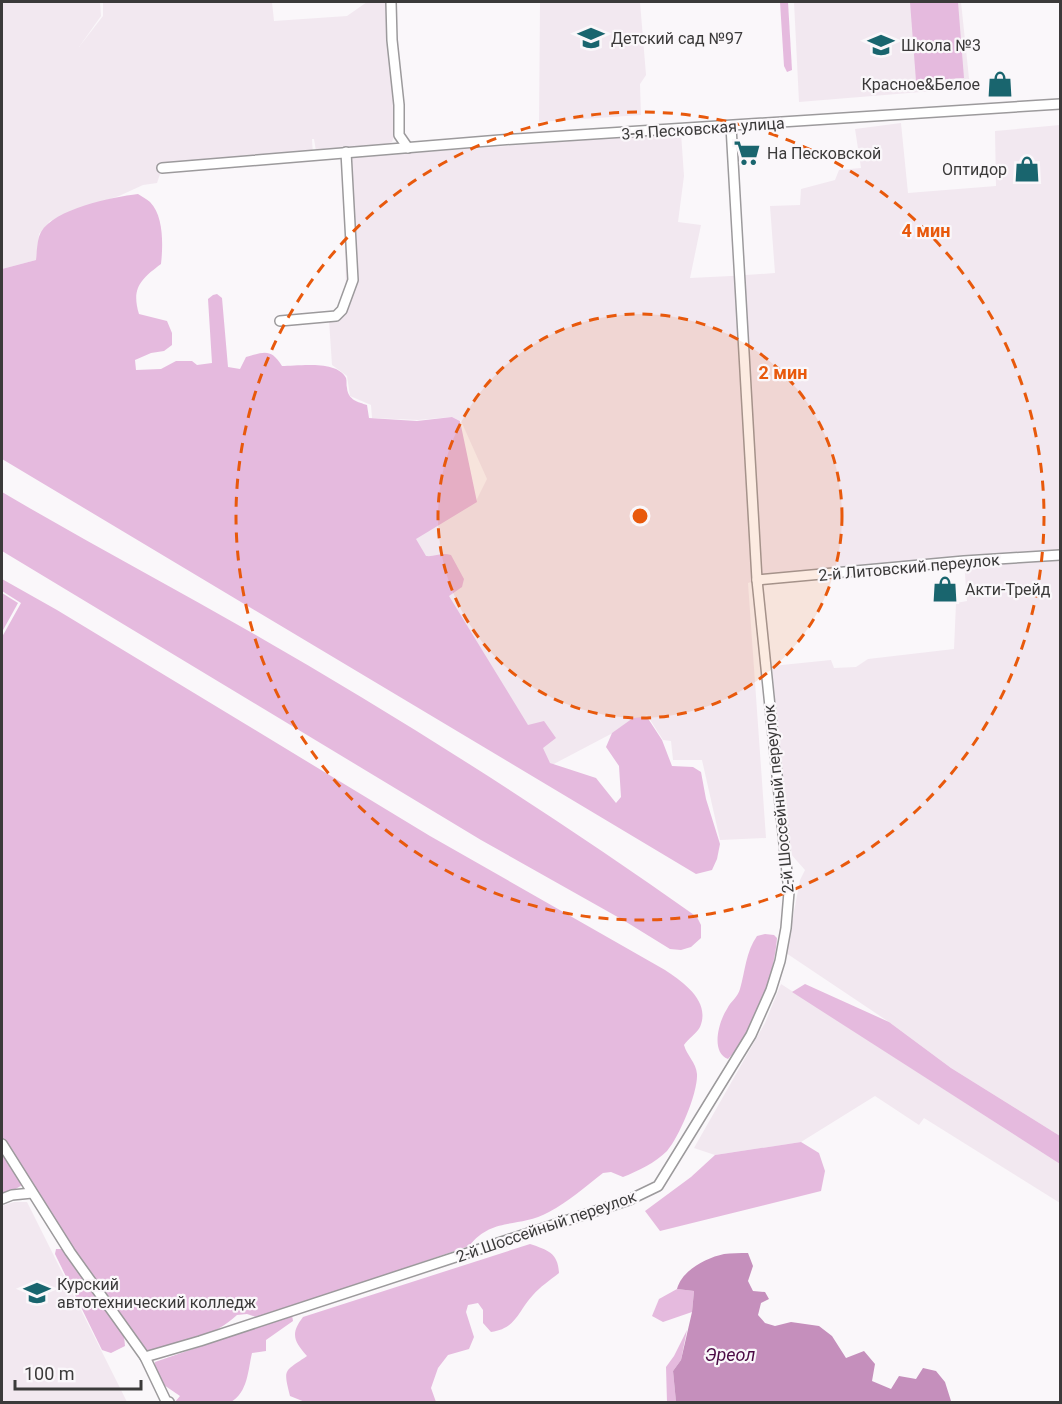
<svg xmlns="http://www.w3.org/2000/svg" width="1062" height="1404" font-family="Roboto,sans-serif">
	<rect width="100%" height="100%" fill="#faf7fa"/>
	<g fill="#f2e8f0">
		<polygon points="2,2 100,2 101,16 79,47 103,16 103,2 272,2 274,21 347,16 367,2 387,2 395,134 392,142 386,145 316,151 314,139 312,139 313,155 162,168 157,183 143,185 119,196 82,208 50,221 39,234 36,260 2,269"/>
		<polygon points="540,2 640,2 646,75 640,84 641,115 539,122"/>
		<polygon points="794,2 961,2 970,88 799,102"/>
		<polygon points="901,123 908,193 996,186 995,131 1060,125 1060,1136 951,1068 889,1022 786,953 800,880 805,870 789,852 772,666 831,660 834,668 856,667 868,659 954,649 956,603 967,601 964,561 757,580 748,583 766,838 720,840 702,760 673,760 671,741 663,740 647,715 550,766 408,538 476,501 487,479 461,421 452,417 418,420 372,418 371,405 350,396 347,376 332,365 329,320 346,297 344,158 681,133 684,176 678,222 701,225 690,278 731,276 775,273 770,206 800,205 801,189 835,180 839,170 861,168 855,129"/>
		<polygon points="781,984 1060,1164 1060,1203 924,1118 919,1125 875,1096 801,1142 715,1155 694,1148 765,1023"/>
		<polygon points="14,1202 27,1202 127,1402 2,1402 2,1206"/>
	</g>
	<g fill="#e5bade">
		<polygon points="780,2 788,2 792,70 787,72 784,66"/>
		<polygon points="910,2 958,2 964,78 916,81"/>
		<path d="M138 194C142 197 147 199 150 202 164 216 163 246 161 264 141 279 131 288 139 314L167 321 172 333V345L164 351 151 353 135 360 136 370 161 369 176 361H192L197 365 212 363 208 299 213 295 217 294 222 298 228 367 240 369 246 357C264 352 271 348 282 366 299 366 337 360 346 378 347 381 346 385 347 388 348 400 358 402 367 405L369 418 417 421 452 417 460 421 477 502 416 539 426 556C435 557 442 552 451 555L464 579 462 587 449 596 528 725 544 721 556 738 543 748 550 763 596 778 616 803 621 797 619 766 606 747 612 733 633 718 647 717 662 740 672 766 693 767 701 772 706 799 720 844 717 859 712 870 696 874 2 459V269L36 260C37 251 37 239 41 232 54 209 112 197 138 194Z"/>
		<path d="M2 492C85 541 170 586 254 634 406 721 554 816 697 917L701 925V938L691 947 681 950 670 949 623 920 481 840 2 551Z"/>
		<path d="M2 579 57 610 430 836 665 970C683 982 711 1001 700 1027 697 1033 688 1039 684 1045 687 1056 696 1062 697 1074 698 1093 679 1137 667 1151 655 1163 638 1171 623 1177L611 1172 603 1173C586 1186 568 1202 549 1212 518 1229 493 1216 469 1246L270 1314 256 1317 247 1314 237 1315C217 1334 174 1351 146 1351L73 1252 2 1138V637L21 603 2 591Z"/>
		<polygon points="2,593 18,603 2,632"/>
		<path d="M765 934 774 935 777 938C775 973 753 1035 728 1059 710 1052 719 1021 727 1009 730 1002 738 997 740 989 745 972 746 951 757 936Z"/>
		<polygon points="805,984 889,1022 951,1068 1060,1136 1060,1164 792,992"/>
		<polygon points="801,1142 819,1153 825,1171 821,1191 660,1231 645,1211 691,1177 715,1155"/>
		<polygon points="2,1148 24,1184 7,1194 2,1194"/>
		<path d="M530 1244C548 1250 558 1253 559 1273 550 1280 540 1287 533 1295 518 1311 516 1329 491 1332L483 1323V1310L478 1303 468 1305 466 1312 474 1337 469 1349 448 1355 438 1368 431 1388 436 1402H305L290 1396C283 1368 284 1372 307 1356 294 1341 290 1334 303 1317Z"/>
		<polygon points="56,1249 63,1249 124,1336 125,1346 111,1353 102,1350 55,1254"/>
		<polygon points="677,1289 694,1291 692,1312 663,1322 652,1316 659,1299"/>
		<path d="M292 1315 293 1321 266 1340V1351L252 1353C248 1370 248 1392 231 1402H175L180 1396 161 1383 154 1367 155 1362Z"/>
		<polygon points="687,1330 681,1360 673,1371 676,1402 667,1402 666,1367 674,1356"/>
	</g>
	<path fill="#c58fbc" d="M748 1253 753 1266 748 1281 753 1291 765 1292 769 1299 761 1303 758 1315 765 1323 775 1326 791 1322 819 1326 832 1336 846 1358 864 1351 875 1364 872 1381 891 1389 899 1376 916 1379 923 1368 936 1371 945 1382 951 1401 947 1402H676L673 1371 681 1360 692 1312 694 1291 677 1289C682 1270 706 1258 724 1254 731 1253 740 1253 748 1253Z"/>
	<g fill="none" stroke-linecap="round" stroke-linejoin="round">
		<g stroke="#9c9a9c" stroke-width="12">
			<g id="street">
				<polyline points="391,2 392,40 399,105 399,135 408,148"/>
				<polyline points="162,168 500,140 1060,104"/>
				<polyline points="280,321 336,316 342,310 353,280 346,152"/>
				<polyline points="757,580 964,561 1060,555"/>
				<polyline points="2,1144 70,1252 145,1357 166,1401 169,1402"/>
				<polyline points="2,1199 12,1195 32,1193"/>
				<polyline points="145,1357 200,1341 629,1200 658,1186 751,1035 771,990 780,961 786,928 789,892 757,580 731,126"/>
			</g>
		</g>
		<use href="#street" stroke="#fff" stroke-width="9"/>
	</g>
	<circle cx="640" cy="516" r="202" fill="#e8590c" fill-opacity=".12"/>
	<g fill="none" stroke="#e8590c" stroke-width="3" stroke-dasharray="10 8">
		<circle cx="640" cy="516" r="202"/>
		<circle cx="640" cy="516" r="404"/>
	</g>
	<defs>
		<g id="school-bare" transform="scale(2.07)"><path d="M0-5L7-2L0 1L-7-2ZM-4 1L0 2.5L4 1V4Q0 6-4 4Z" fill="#19656e" stroke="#faf7fa" stroke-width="2.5" paint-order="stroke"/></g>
		<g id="shop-bare" transform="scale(2.07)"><path d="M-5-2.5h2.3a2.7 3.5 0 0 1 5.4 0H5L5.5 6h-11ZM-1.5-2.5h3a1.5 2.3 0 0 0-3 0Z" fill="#19656e" stroke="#faf7fa" stroke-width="2.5" paint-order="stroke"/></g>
		<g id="supermarket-bare" transform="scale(2.07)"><path d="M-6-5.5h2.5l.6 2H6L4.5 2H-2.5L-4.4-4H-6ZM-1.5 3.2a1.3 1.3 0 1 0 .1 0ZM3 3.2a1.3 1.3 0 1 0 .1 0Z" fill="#19656e" stroke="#faf7fa" stroke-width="2.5" paint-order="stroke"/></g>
		<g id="university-bare" transform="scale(2.07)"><path d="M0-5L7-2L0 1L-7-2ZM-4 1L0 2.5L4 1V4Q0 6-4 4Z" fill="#19656e" stroke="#faf7fa" stroke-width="2.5" paint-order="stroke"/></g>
	</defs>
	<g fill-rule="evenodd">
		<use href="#school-bare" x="591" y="38"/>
		<use href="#school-bare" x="881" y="45"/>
		<use href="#shop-bare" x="1000" y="84"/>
		<use href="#supermarket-bare" x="747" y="153"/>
		<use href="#shop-bare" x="1027" y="169"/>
		<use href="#shop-bare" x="945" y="589"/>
		<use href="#university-bare" x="37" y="1293"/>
	</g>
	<g text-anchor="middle" stroke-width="4.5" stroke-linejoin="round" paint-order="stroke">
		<g font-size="16" fill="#3b3a3a" stroke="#faf7fa" text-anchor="start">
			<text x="611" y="44">Детский сад №97</text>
			<text x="901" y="51">Школа №3</text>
			<text x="980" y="90" text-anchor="end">Красное&amp;Белое</text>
			<text x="767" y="159">На Песковской</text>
			<text x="1007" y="175" text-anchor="end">Оптидор</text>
			<text x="965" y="595">Акти-Трейд</text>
			<text x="57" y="1290">Курский<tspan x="57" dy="18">автотехнический колледж</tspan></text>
		</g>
		<g font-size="16" fill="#3b3a3a" stroke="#faf7fa">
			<text transform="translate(703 128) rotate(-4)" y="6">3-я Песковская улица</text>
			<text transform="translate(909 567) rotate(-5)" y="6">2-й Литовский переулок</text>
			<text transform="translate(778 799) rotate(-96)" y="6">2-й Шоссейный переулок</text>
			<text transform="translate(546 1226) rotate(-19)" y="6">2-й Шоссейный переулок</text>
		</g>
		<g font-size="18" font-style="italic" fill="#4b0a45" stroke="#faf7fa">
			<text x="730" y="1361">Эреол</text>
		</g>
	</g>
	<circle cx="640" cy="516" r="9" fill="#e8590c" stroke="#faf7fa" stroke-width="3"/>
	<g font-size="18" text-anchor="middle" font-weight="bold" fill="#e8590c" stroke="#faf7fa" stroke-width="4.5" stroke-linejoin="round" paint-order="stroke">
		<text x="926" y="237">4 мин</text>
		<text x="783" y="379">2 мин</text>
	</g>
	<rect width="1062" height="1404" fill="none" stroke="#3b3a3a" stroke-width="6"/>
	<path d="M15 1380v9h126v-9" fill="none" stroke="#3b3a3a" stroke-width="3"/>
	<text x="24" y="1380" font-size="18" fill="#3b3a3a" stroke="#faf7fa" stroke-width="4.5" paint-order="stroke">100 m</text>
</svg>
